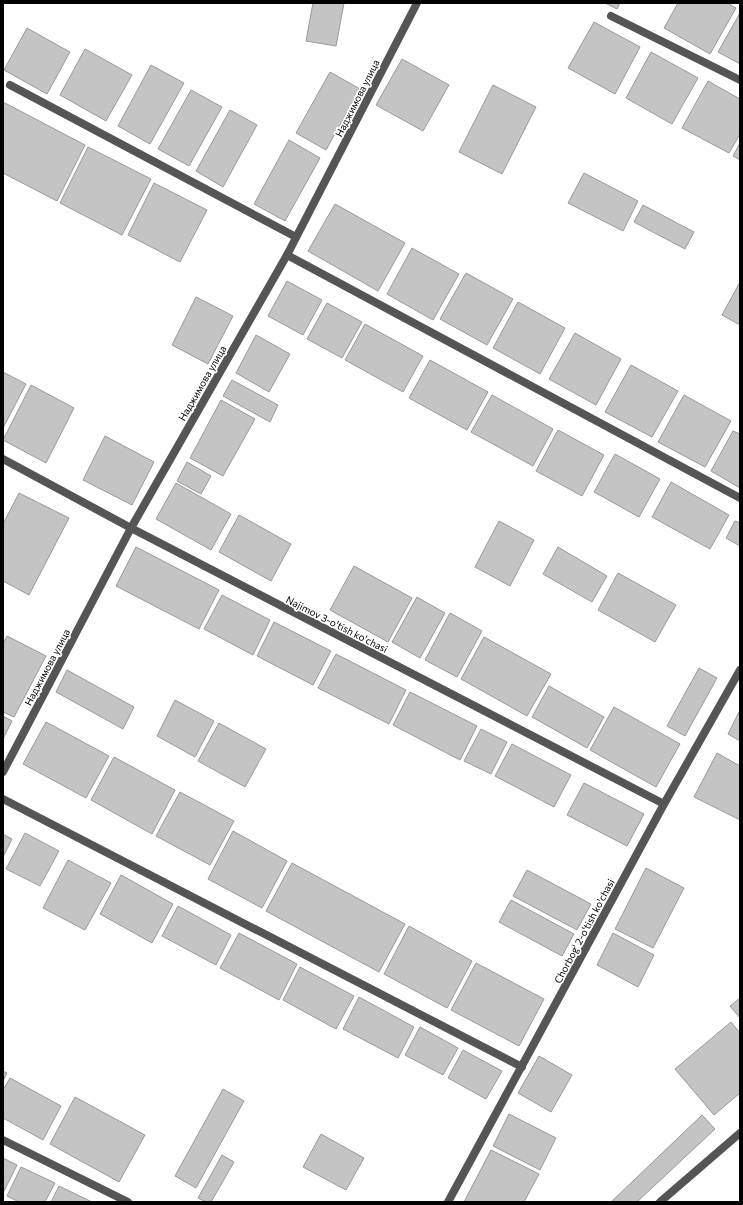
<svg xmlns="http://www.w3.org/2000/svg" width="743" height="1205" font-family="Commissioner,sans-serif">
	<rect width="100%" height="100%" fill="#fff"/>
	<g fill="#c4c4c4" stroke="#999">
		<polygon points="313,3 344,3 336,46 306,41"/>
		<polygon points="605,3 620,3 617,9"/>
		<polygon points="678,3 727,3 736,8 710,54 664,28"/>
		<polygon points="740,13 740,64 718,52"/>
		<polygon points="594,22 640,47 615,94 568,68"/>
		<polygon points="27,28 70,52 47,94 4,70"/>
		<polygon points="85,49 132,75 106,121 60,95"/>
		<polygon points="651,52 698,78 672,124 626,98"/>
		<polygon points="402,59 449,85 423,131 376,105"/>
		<polygon points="151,65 184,83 150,144 118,126"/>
		<polygon points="330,72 360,89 326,150 296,133"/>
		<polygon points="708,81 740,99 740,134 729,153 682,128"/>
		<polygon points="493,85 536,107 502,174 459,152"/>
		<polygon points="191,90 222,107 189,166 158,149"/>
		<polygon points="3,102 85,145 57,201 3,173"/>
		<polygon points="230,110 257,125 223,187 196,171"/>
		<polygon points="289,140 320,158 285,221 254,204"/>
		<polygon points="740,143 740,160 733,156"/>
		<polygon points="88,147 151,179 122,235 60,203"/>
		<polygon points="584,173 638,201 623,231 568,203"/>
		<polygon points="154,183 207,210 180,262 128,235"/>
		<polygon points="335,204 405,243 378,291 308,251"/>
		<polygon points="643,205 694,232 685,249 634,222"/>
		<polygon points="412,248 459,274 433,320 387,294"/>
		<polygon points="466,273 513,299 487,345 440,319"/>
		<polygon points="287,281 322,300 303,335 268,316"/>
		<polygon points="740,282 740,325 722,315"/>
		<polygon points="196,297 233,316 208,364 172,345"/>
		<polygon points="518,302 565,328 540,374 493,348"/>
		<polygon points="327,303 362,322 342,358 307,339"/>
		<polygon points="365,324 423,356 403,392 345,360"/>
		<polygon points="575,333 621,359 596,405 549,379"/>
		<polygon points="256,335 290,354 269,392 236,373"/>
		<polygon points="430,360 488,392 467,430 409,398"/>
		<polygon points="631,365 678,391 652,437 605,412"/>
		<polygon points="3,372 26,384 3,428"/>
		<polygon points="232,380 278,405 270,422 223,396"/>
		<polygon points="31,385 74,408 46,463 3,440"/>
		<polygon points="492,395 553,429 533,466 471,432"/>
		<polygon points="684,395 731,421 705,467 658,442"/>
		<polygon points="221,400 255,419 223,476 190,458"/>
		<polygon points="558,430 604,455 582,496 536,471"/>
		<polygon points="733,431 740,434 740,488 711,471"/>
		<polygon points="105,436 154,462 132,505 83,480"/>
		<polygon points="615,454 660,479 639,517 594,492"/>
		<polygon points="187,462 211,476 201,494 177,481"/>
		<polygon points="671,482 729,515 710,549 652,517"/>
		<polygon points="176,483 231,514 211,550 156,519"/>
		<polygon points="19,493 69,518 29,595 3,581 3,524"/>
		<polygon points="239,515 291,544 271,581 219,552"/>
		<polygon points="499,521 534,540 510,586 475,567"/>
		<polygon points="735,521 740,523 740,546 726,538"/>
		<polygon points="136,547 219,590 199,629 116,586"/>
		<polygon points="558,547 607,576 592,602 543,574"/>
		<polygon points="354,566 412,598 388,642 330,610"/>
		<polygon points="618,573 676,605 655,642 598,610"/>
		<polygon points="222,595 270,620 253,655 204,629"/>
		<polygon points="417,597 445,613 420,658 392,642"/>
		<polygon points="450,613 482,631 457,677 425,660"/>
		<polygon points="274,622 331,651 313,685 257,656"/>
		<polygon points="7,636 46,656 14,717 3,712 3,644"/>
		<polygon points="484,637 551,674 527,716 461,679"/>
		<polygon points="336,654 406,690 389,724 318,688"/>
		<polygon points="699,668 717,678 685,736 667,726"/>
		<polygon points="67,670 134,707 123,729 56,692"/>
		<polygon points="549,686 604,717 587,748 532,717"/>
		<polygon points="410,692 477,726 460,760 393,725"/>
		<polygon points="175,700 214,721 195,757 157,736"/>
		<polygon points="614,707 680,744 656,787 590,750"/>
		<polygon points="740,710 740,741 728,734"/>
		<polygon points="3,716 12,721 3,739"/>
		<polygon points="46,722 109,756 86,798 23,764"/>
		<polygon points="219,723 266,749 245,787 198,761"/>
		<polygon points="481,729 507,742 491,774 464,761"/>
		<polygon points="512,744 571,775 554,807 495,776"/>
		<polygon points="717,753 740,766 740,820 694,797"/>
		<polygon points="114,757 175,790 152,834 91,800"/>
		<polygon points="584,783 644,814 627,846 567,815"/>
		<polygon points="180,792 234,821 210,865 156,836"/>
		<polygon points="233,831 287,861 262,908 208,879"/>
		<polygon points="25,833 59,851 40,886 6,869"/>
		<polygon points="3,834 12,839 3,857"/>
		<polygon points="68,860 111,883 85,930 43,908"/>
		<polygon points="292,863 405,924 379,972 266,911"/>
		<polygon points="646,868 684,888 653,948 615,929"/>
		<polygon points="527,870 591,904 577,930 513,896"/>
		<polygon points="121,875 173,904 152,943 100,914"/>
		<polygon points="511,900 574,934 562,956 499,922"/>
		<polygon points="178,906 231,935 216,965 162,936"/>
		<polygon points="409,926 472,961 447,1008 384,974"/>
		<polygon points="239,933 297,964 279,1000 220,968"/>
		<polygon points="613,933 654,955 638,987 597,965"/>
		<polygon points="476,963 544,999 519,1046 451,1010"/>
		<polygon points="300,967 354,996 336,1029 283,1000"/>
		<polygon points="359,997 414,1027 398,1058 343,1029"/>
		<polygon points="740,998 740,1018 730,1006"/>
		<polygon points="731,1022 740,1033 740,1093 714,1115 675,1069"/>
		<polygon points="420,1027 458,1048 443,1075 405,1055"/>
		<polygon points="463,1050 502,1071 486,1099 448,1078"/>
		<polygon points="539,1056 572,1075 551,1112 518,1093"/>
		<polygon points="3,1071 7,1073 3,1081"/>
		<polygon points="10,1078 61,1106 43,1140 3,1118 3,1090"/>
		<polygon points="223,1089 244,1101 196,1188 175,1176"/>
		<polygon points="75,1097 145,1135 119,1182 50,1144"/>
		<polygon points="509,1114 556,1138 540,1170 493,1146"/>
		<polygon points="702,1115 715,1129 637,1202 611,1202"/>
		<polygon points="321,1134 364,1158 346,1190 303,1167"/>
		<polygon points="491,1150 539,1174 524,1202 464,1202"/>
		<polygon points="222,1155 234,1162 211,1202 206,1202 198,1198"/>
		<polygon points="3,1158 17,1165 3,1193"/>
		<polygon points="21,1167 55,1183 45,1202 19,1202 7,1196"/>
		<polygon points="59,1186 92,1202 51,1202"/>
	</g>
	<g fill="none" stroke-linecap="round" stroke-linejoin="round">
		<g stroke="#555" stroke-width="8">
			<polyline points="611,16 740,80"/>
			<polyline points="10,85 296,237"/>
			<polyline points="287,255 740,498"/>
			<polyline points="3,459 131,528 664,804"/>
			<polyline points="3,772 131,528 287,255 417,3"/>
			<polyline points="3,799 522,1067"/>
			<polyline points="3,1140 128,1202"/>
			<polyline points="448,1202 664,804 740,670"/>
			<polyline points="660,1202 740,1133"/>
		</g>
	</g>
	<g text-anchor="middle" stroke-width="3.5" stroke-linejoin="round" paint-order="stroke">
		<g font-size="10" fill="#000" stroke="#fff">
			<text transform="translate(357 98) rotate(-63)" y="4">Наджимова улица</text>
			<text transform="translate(202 383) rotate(-60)" y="4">Наджимова улица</text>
			<text transform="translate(337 624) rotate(27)" y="4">Najimov 3-o'tish ko'chasi</text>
			<text transform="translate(47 667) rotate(-62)" y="4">Наджимова улица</text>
			<text transform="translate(584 931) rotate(-62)" y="4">Chorbog' 2-o'tish ko'chasi</text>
		</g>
	</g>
	<rect width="743" height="1205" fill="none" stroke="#000000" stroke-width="8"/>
</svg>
